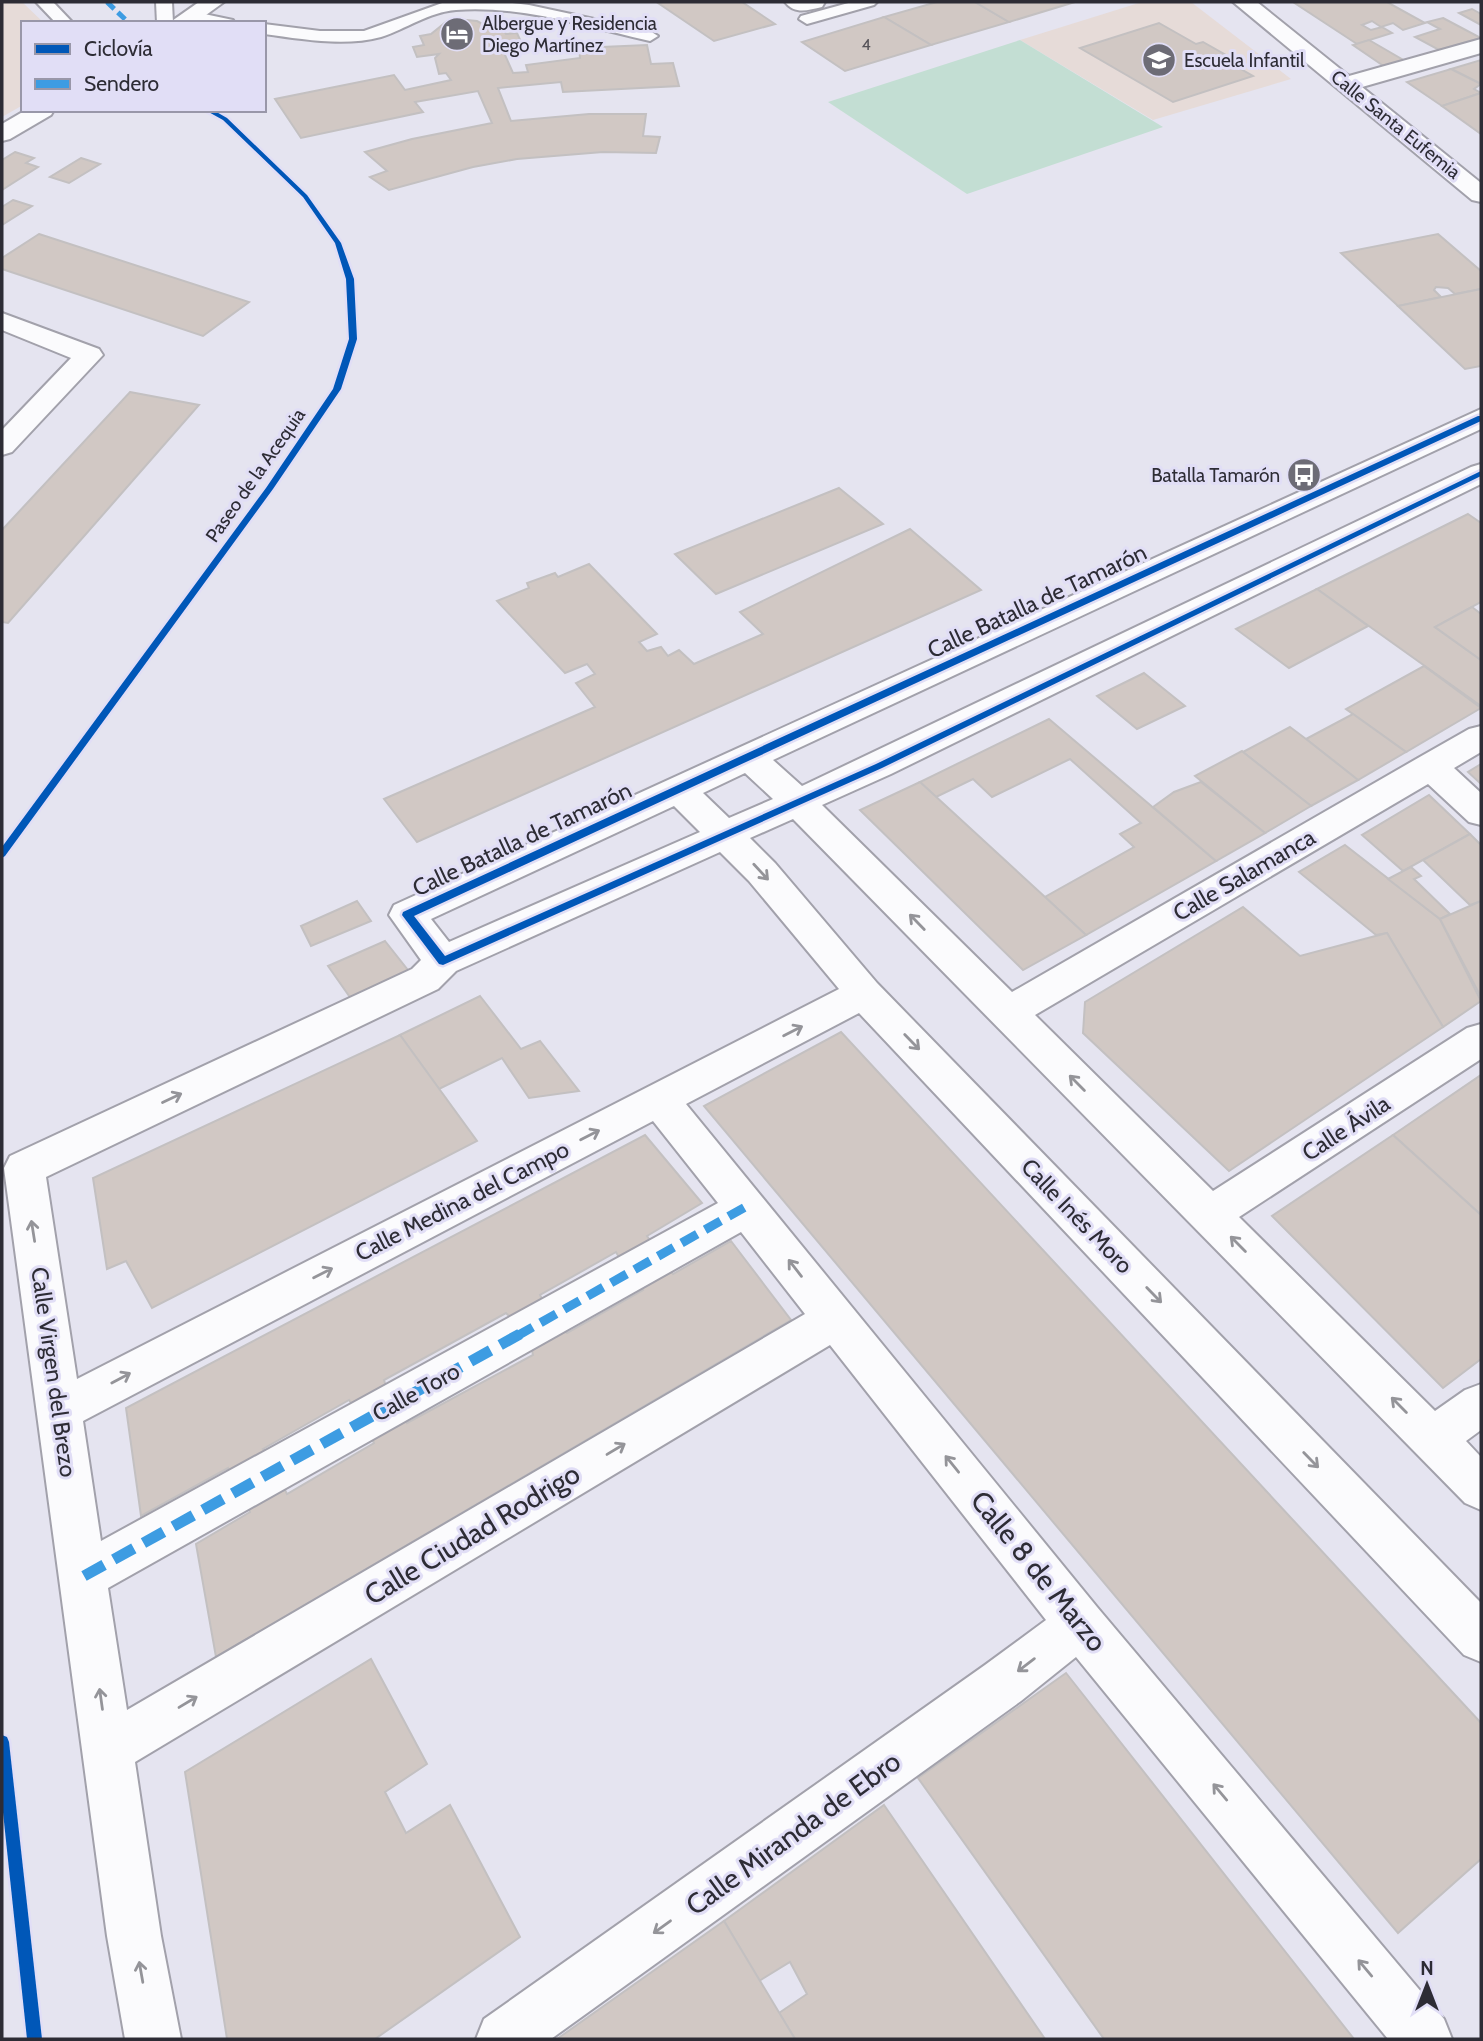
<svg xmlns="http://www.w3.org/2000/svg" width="1483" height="2041" font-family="Cabin,sans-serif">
	<rect width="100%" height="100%" fill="#e5e4f0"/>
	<g fill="#e6dbd8">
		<polygon points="2,2 22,2 44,23 23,23 23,105 2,117"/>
		<polygon points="1142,2 1191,2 1291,79 1153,120 1020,40"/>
	</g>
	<polygon fill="#c3ded3" points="1020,40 1163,127 967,194 828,102"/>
	<g fill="#d1c8c4" stroke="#c3c0c1" stroke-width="2">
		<polygon points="663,2 742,2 775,24 714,41 658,3"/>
		<polygon points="937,2 975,2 1009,22 931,45 884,17"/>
		<polygon points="975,2 1075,2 1009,22"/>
		<polygon points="1293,2 1387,2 1425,23 1403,30 1393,23 1381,27 1372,21 1362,25 1371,30 1382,27 1392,33 1357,44"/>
		<polygon points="1472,9 1481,14 1481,25 1459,13"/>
		<polygon points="884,17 931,45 845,71 802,42"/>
		<polygon points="1443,18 1481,38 1439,50 1415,37 1440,29 1427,22"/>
		<polygon points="456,19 477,21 488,27 500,25 506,34 517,33 522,44 501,46 513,73 528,72 526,65 580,58 579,48 647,45 651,64 673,63 679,86 563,92 561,82 498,88 511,121 589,114 646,114 643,136 660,137 656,153 603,152 517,159 473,167 389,190 370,177 387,171 365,152 412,139 492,123 478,91 415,102 423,112 301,138 275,99 394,75 405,90 451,80 446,73 439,74 435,58 439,54 417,57 413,47 424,45 420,36 431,34 446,22"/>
		<polygon points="1159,23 1196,44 1203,42 1233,59 1227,61 1253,76 1173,102 1080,48"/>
		<polygon points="1369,40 1405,61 1385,67 1353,45"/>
		<polygon points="1481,60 1481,84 1451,69"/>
		<polygon points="1451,69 1481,84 1474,89 1481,93 1442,106 1407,82"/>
		<polygon points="1481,93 1481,134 1442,106"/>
		<polygon points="15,152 34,158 26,163 38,167 2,190 2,160"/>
		<polygon points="81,158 100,164 69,183 50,177"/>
		<polygon points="13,200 32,206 2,225 2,207"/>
		<polygon points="39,234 249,302 203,336 2,269 2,258"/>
		<polygon points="1438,234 1481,271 1481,289 1455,294 1448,288 1436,287 1434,290 1441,297 1398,306 1341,253"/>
		<polygon points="1481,289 1481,366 1465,369 1398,306"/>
		<polygon points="130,392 199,405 8,623 2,622 2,530"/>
		<polygon points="839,488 883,524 716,594 675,554"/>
		<polygon points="1468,514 1481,523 1481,602 1435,627 1481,660 1481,706 1317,589"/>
		<polygon points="910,529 981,590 417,842 384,799 595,707 576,683 595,674 587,664 565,673 497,601 529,588 527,583 555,573 558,577 589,564 657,634 639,642 647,651 661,647 668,656 679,650 694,664 763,634 740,612"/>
		<polygon points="1317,589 1368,626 1289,668 1236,629"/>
		<polygon points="1472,607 1481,614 1481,660 1435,627"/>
		<polygon points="1424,666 1481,708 1406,752 1346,709"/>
		<polygon points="1144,673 1185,706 1137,729 1097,696"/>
		<polygon points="1353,714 1406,752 1358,780 1306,739"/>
		<polygon points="1049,719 1216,861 1086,935 1045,897 1134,847 1120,834 1141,823 1070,759 992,797 973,779 936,797 920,782"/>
		<polygon points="1290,727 1306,739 1358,780 1311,806 1243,752"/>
		<polygon points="1242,751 1243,752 1311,806 1265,833 1195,776"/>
		<polygon points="1481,764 1481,784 1468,772"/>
		<polygon points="920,782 1045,897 1086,935 1023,970 860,810"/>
		<polygon points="1201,782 1265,833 1216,861 1153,807 1174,792"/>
		<polygon points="1429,795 1470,834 1403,871 1362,835"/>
		<polygon points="1470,834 1481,845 1481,901 1470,905 1423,860"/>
		<polygon points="1345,845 1440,919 1481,1001 1443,1027 1387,933 1376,935 1299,872"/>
		<polygon points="1411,867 1421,876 1414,879 1450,914 1440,919 1388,879"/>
		<polygon points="357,901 371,921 311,946 301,926"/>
		<polygon points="1481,901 1481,997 1440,919"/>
		<polygon points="1243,907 1300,956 1387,933 1443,1027 1229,1171 1083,1033 1085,1002"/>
		<polygon points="385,941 411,974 354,1003 328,966"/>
		<polygon points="480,996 521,1049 540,1041 579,1091 529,1098 502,1058 439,1089 400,1035"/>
		<polygon points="841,1032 1481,1723 1481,1859 1398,1933 704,1106"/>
		<polygon points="400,1035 477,1141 152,1308 126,1261 107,1269 93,1178"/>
		<polygon points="1481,1075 1481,1215 1393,1135"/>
		<polygon points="645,1135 702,1203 647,1236 651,1242 620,1259 616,1252 540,1295 544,1303 513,1320 506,1313 384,1380 387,1390 354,1407 349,1400 263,1449 269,1456 230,1476 228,1468 141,1516 126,1408"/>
		<polygon points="1393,1135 1481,1215 1481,1359 1443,1388 1272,1216"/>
		<polygon points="731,1241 791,1320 216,1657 196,1544 250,1512 247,1503 282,1484 287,1494 374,1443 370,1434 404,1415 407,1423 533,1355 531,1345 561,1327 567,1333 643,1290 639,1282 667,1267 673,1274"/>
		<polygon points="371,1659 427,1764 385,1792 406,1833 450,1805 520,1937 375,2039 227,2039 185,1772"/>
		<polygon points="1066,1673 1354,2039 1104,2039 918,1778"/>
		<polygon points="884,1805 1045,2039 795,2039 779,2013 807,1994 790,1962 759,1981 724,1921"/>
		<polygon points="724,1921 795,2039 557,2039"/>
	</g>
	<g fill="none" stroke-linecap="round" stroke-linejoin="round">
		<g stroke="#a2a1ab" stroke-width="4">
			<g id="service">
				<polygon points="36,2 53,2 73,23 56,23"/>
				<polygon points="156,2 172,2 173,23 157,23"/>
				<path d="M445 2H505L529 5 650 31 658 36 650 41C587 27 521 5 456 10 429 12 406 29 381 37 344 47 302 39 264 34V24L320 31H364Z"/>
				<polygon points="852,2 877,2 874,5 807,24 799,19 801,16"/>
				<polygon points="190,11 233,20 235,23 201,23 184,19 182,16"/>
			</g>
		</g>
		<g stroke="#a2a1ab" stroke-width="4">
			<g id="minor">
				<polygon points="199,2 224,2 195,23 169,23"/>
				<path d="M785 2H825L822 7C808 10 795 15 785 2Z"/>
				<polygon points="1233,2 1257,2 1349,76 1481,39 1481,53 1362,87 1481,183 1481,202 1472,200"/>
				<polygon points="26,110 54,110 51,115 10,139 2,141 2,124"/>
				<polygon points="2,313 99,349 103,355 12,452 2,455 2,430 71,358 2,330"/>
				<path d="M1481 409V429L773 760 802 786 1471 467 1481 464V484L891 774 822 805 1012 992 1418 758 1469 729 1481 726V752L1454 768 1481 793V825L1469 822 1428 784 1035 1015 1213 1191 1467 1028 1481 1024V1059L1239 1217 1435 1411 1465 1390 1481 1384V1430L1466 1441 1481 1457V1510L1465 1503 793 819 750 838 775 863 877 983 1481 1603V1662L1464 1655 859 1013 686 1104 1097 1607 1444 2019 1452 2039H1388L1076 1657 1021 1701 551 2039H476L484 2019 985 1665 1046 1620 830 1345 135 1762 161 1936 181 2039H125L107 1936 4 1168 10 1156 412 969 421 960 389 915 394 905ZM745 773 773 799 729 818 703 793ZM674 806 700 832 449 942 431 919ZM720 852 749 881 839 989 77 1379 46 1177 438 989 456 971ZM653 1121 718 1203 101 1541 83 1421ZM741 1232 805 1314 127 1710 108 1588Z"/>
			</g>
		</g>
		<use href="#service" fill="#fbfbfd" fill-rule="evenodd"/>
		<use href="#minor" fill="#fbfbfd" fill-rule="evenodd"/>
		<polyline stroke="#3d9ce2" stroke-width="5" stroke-dasharray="10 5" stroke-linecap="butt" points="107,2 129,23"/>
		<polyline stroke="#3d9ce2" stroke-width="9" stroke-dasharray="18 9" stroke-linecap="butt" points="517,1336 747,1206"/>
		<polyline stroke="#3d9ce2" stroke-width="11" stroke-dasharray="23 11" stroke-linecap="butt" points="84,1576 520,1334"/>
		<g stroke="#e1def6" stroke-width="5">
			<g id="cycleway">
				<polygon points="205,110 213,110 227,118 307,195 341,243 354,279 357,339 341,389 273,489 5,856 2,858 2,847 266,488 333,389 349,339 346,279 335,243 303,197 223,120"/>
				<polygon points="1478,416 1481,416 1481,421 414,916 445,956 876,764 1481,471 1481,476 882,768 443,965 439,964 402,915 403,912"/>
				<polygon points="2,1735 7,1737 9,1742 42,2039 27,2039 2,1803"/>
			</g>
		</g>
		<use href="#cycleway" fill="#0057b8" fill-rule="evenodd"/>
	</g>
	<defs><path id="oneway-shaft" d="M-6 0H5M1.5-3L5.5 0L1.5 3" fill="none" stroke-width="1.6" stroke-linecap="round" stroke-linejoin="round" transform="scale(1.75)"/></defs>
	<g stroke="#949499">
		<use href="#oneway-shaft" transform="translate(761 872) rotate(47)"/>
		<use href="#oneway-shaft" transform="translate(917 922) rotate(-134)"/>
		<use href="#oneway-shaft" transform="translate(793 1031) rotate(-27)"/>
		<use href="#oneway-shaft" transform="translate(912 1042) rotate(46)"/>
		<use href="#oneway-shaft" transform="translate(1077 1083) rotate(-135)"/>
		<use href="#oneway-shaft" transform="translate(172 1098) rotate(-25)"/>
		<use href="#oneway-shaft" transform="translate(590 1135) rotate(-27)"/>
		<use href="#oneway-shaft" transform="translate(33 1231) rotate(-99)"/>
		<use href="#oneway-shaft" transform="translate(1238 1244) rotate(-135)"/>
		<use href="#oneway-shaft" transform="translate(795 1268) rotate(-128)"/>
		<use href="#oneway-shaft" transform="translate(323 1273) rotate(-27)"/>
		<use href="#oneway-shaft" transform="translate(1154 1295) rotate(46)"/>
		<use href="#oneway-shaft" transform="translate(121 1378) rotate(-28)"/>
		<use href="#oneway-shaft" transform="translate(1399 1405) rotate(-135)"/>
		<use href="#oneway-shaft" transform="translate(616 1449) rotate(-31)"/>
		<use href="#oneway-shaft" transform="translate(1311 1460) rotate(46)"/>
		<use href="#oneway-shaft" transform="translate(952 1464) rotate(-129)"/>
		<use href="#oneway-shaft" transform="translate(1026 1665) rotate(143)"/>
		<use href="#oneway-shaft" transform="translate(101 1699) rotate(-98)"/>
		<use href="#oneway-shaft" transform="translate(188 1702) rotate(-31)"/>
		<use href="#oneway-shaft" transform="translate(1220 1792) rotate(-130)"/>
		<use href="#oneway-shaft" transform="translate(662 1927) rotate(144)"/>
		<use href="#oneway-shaft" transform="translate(1365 1968) rotate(-130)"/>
		<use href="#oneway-shaft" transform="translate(141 1972) rotate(-100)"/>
	</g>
	<defs>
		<g id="hotel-disc" transform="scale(1.75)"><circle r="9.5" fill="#6d6c76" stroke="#e1def6"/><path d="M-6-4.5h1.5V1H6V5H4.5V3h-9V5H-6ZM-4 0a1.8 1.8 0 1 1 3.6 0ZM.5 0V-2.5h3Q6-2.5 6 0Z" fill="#fff"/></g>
		<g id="school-disc" transform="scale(1.75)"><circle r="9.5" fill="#6d6c76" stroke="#e1def6"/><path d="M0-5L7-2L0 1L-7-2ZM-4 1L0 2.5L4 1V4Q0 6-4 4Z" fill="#fff"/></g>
		<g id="bus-disc" transform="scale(1.75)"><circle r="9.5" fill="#6d6c76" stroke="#e1def6"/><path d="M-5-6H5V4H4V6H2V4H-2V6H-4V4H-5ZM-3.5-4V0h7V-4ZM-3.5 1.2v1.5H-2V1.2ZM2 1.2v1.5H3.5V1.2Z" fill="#fff"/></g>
	</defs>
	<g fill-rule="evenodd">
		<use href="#hotel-disc" x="457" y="34"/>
		<use href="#school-disc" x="1159" y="60"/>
		<use href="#bus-disc" x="1304" y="475"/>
	</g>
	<g text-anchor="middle" stroke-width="6" stroke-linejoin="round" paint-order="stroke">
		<g font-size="16" fill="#565359">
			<text x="866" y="50">4</text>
		</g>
		<g font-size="19" fill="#2d2c35" stroke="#e1def6" text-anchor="start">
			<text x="482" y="30">Albergue y Residencia<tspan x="482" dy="22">Diego Martínez</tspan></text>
			<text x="1184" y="67">Escuela Infantil</text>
			<text x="1280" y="482" text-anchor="end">Batalla Tamarón</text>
		</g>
		<g font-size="19" fill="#2d2c35" stroke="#e1def6">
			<text transform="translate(1396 124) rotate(39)" y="7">Calle Santa Eufemia</text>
			<text transform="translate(255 475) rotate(-55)" y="7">Paseo de la Acequia</text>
		</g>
		<g font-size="23" fill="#2d2c35" stroke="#e1def6">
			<text transform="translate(1037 601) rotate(-25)" y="8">Calle Batalla de Tamarón</text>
			<text transform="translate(522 839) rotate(-25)" y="8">Calle Batalla de Tamarón</text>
			<text transform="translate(1244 875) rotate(-30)" y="8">Calle Salamanca</text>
			<text transform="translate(1346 1128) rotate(-33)" y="8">Calle Ávila</text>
			<text transform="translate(462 1201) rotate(-27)" y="8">Calle Medina del Campo</text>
			<text transform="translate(1077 1216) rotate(46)" y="8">Calle Inés Moro</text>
			<text transform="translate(54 1372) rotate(82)" y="8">Calle Virgen del Brezo</text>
			<text transform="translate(416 1392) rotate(-29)" y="8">Calle Toro</text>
		</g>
		<g font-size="28" fill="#2d2c35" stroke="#e1def6">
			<text transform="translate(472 1534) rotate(-31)" y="10">Calle Ciudad Rodrigo</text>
			<text transform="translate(1039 1571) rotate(51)" y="10">Calle 8 de Marzo</text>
			<text transform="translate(793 1833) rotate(-36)" y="10">Calle Miranda de Ebro</text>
		</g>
	</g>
	<rect width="1483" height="2041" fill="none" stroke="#2d2c35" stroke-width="7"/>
	<rect x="21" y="21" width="245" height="91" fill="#e1def6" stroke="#9997a9" stroke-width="2"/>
	<rect x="35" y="44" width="35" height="10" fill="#0057b8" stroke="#9997a9" stroke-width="2"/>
	<text x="84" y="56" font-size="21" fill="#2d2c35">Ciclovía</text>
	<rect x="35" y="79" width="35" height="10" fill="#3d9ce2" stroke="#9997a9" stroke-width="2"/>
	<text x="84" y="91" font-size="21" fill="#2d2c35">Sendero</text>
	<g transform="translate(1427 1985)" stroke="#e1def6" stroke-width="5" paint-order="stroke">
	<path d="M0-5L12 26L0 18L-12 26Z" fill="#2d2c35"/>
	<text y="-10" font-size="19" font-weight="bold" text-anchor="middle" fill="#2d2c35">N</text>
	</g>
</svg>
